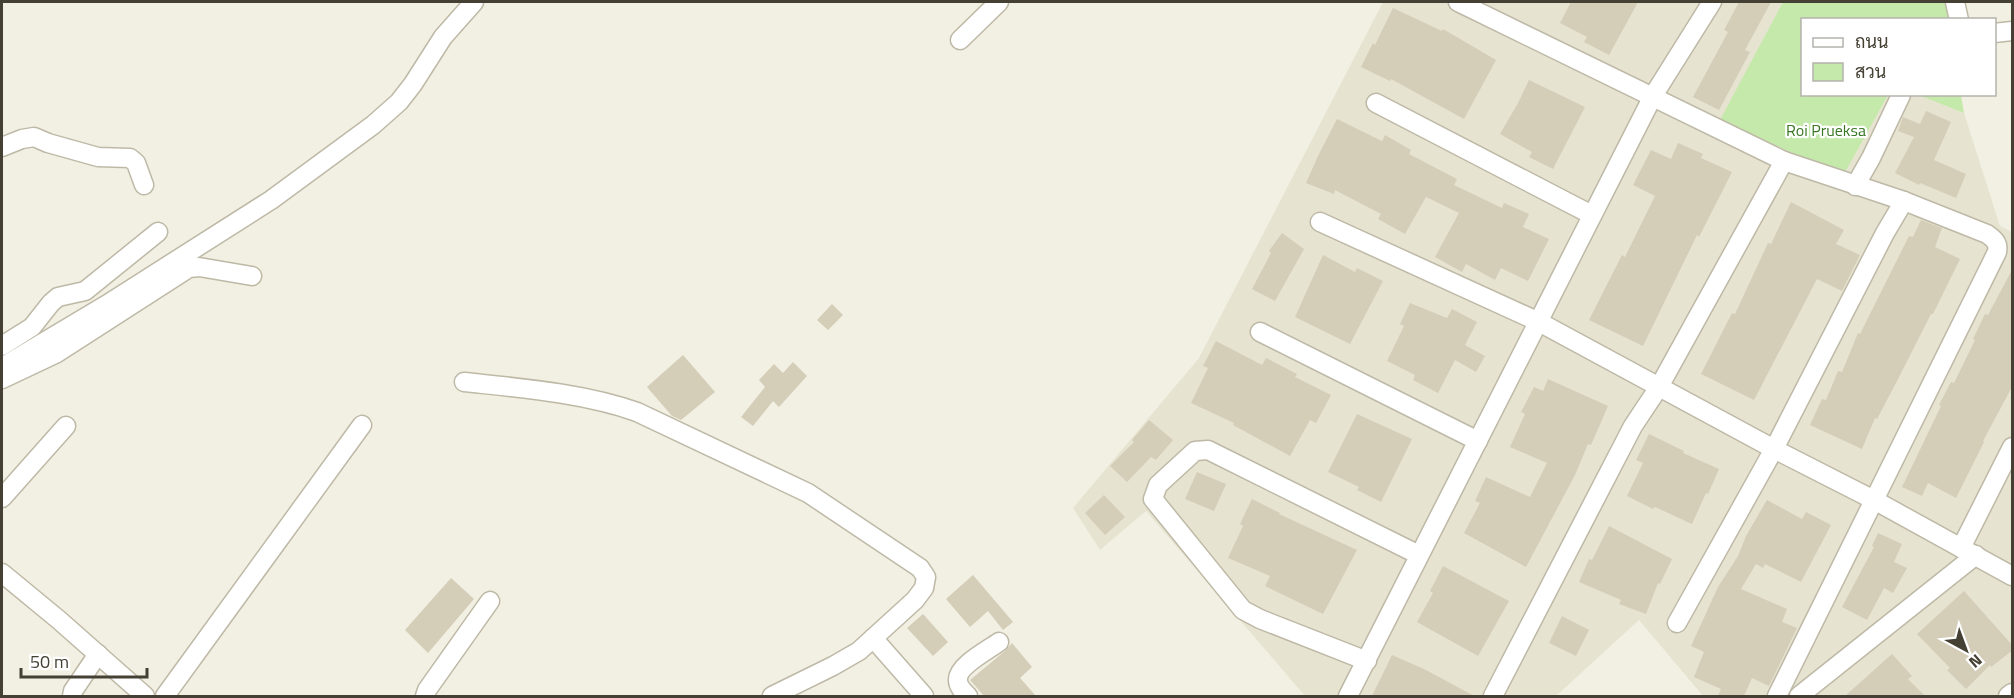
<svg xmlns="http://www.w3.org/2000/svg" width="2014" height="698" font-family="'Titillium Web',Sarabun,sans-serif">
	<rect width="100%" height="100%" fill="#f2f0e3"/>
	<polygon fill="#e7e3d1" points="1383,2 1783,2 1721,120 1843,176 1888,95 1918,95 1964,113 2000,226 2012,232 2012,696 1703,696 1639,620 1556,696 1305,696 1146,511 1100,550 1073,508 1199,358"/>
	<g fill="#c4e9aa">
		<polygon points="1783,2 1946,2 1949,19 1802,20 1802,94 1888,95 1843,176 1720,120"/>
		<polygon points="1918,95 1961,95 1964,113"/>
	</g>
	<g fill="#d4cdb8">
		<polygon points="1571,2 1638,2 1609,55 1584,42 1587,37 1560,23"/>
		<polygon points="1739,2 1771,2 1745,50 1750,52 1719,110 1693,97 1728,32 1724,30"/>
		<polygon points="1393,8 1442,31 1443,29 1496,60 1464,119 1391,79 1390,81 1361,67 1373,43 1375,45"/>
		<polygon points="1529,80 1585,107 1553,169 1529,157 1532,152 1500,134 1518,103"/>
		<polygon points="1926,111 1951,122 1934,160 1966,174 1956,198 1920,183 1919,185 1895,173 1914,137 1898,131 1903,117 1920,124"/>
		<polygon points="1337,119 1382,141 1385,135 1411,150 1409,154 1457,179 1454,185 1502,208 1504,203 1529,214 1523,227 1549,239 1528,281 1501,268 1495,280 1466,264 1462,272 1435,257 1459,213 1426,197 1405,234 1378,219 1381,214 1335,190 1334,194 1306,183 1318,156"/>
		<polygon points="1678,143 1703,154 1701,158 1732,172 1699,237 1697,235 1643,346 1589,320 1622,255 1625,257 1655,196 1633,185 1651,150 1671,159"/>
		<polygon points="1791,202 1844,230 1836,244 1860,255 1842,291 1817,279 1754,400 1701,374 1732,313 1735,314 1768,243 1771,244"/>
		<polygon points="1921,220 1942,228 1935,247 1960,259 1933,314 1931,314 1897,381 1877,419 1875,418 1862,449 1810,425 1822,399 1826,400 1838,371 1842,372 1858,333 1860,334 1909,236 1913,237"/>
		<polygon points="1282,233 1304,249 1275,301 1252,289 1271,253 1269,251"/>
		<polygon points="1323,255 1355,272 1357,268 1383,281 1350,344 1295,317"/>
		<polygon points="2013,268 2013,385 1983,441 1984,442 1956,498 1928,483 1922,496 1902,487 1941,406 1939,405 1951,382 1954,383 1975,340 1973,339 1985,314 1988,315"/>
		<polygon points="1410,303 1447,318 1452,309 1477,322 1465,345 1485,356 1476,372 1455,360 1438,393 1413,380 1415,375 1387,361 1404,326 1400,324"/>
		<polygon points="832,304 843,315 828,330 817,320"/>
		<polygon points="1216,341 1262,365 1266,358 1297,374 1295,377 1331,395 1316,423 1310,420 1290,456 1233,425 1234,423 1191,403 1208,368 1203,366"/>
		<polygon points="683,355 715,392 681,420 672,416 647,387"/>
		<polygon points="793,362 807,376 779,407 773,401 753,426 741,417 765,387 759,380 774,364 783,373"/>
		<polygon points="1548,379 1608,406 1591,445 1588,444 1575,475 1526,567 1464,533 1480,503 1475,501 1486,477 1530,497 1547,463 1510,447 1525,414 1521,412 1534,387 1543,391"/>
		<polygon points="1357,414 1412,439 1381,502 1357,490 1359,487 1328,472"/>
		<polygon points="1149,420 1173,440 1156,460 1151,457 1127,482 1110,466 1134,442 1132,440"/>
		<polygon points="1649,434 1684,451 1683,453 1719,469 1708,494 1706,493 1692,524 1655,507 1653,509 1627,496 1643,463 1636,460"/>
		<polygon points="1197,472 1226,484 1214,511 1185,499"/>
		<polygon points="1104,495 1125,517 1105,535 1085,513"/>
		<polygon points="1252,499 1280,513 1279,514 1357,550 1323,614 1265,586 1270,576 1228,558 1243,526 1240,524"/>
		<polygon points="1767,500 1802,519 1806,512 1831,525 1801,582 1765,564 1763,568 1756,564 1741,589 1787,609 1782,622 1797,628 1769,686 1752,678 1744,696 1718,696 1721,689 1694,677 1704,652 1691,646 1718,587 1738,556 1746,536"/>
		<polygon points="1609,526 1672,559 1660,584 1658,583 1646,614 1619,604 1621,600 1579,582 1589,559 1592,560"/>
		<polygon points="1878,533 1902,544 1894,562 1907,568 1893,593 1884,588 1867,620 1842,607 1874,547 1872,546"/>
		<polygon points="1443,566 1509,601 1478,656 1417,622 1433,593 1430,591"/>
		<polygon points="973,575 1013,622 1003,630 988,611 970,627 946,599"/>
		<polygon points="451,578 474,599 428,653 405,630"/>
		<polygon points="1964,591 2013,646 2013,650 1991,667 1990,665 1966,689 1947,670 1950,668 1917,634"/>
		<polygon points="923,614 948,642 933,656 907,628"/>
		<polygon points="1562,616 1589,630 1576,656 1549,643"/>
		<polygon points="1012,643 1032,667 1020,678 1036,696 984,696 970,680 1005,651"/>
		<polygon points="1892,654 1912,676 1908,679 1925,696 1845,696"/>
		<polygon points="1392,655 1426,670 1474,696 1372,696"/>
	</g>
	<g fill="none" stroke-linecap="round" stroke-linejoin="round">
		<g stroke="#beb9a6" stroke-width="21">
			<g id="minor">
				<path d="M1458 2 1784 161 1904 201 1987 234C1994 239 1999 243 1997 252L1777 696"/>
				<polyline points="1955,2 1959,20"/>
				<polyline points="1994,33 2012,31"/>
				<polyline points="960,40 999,2"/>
				<polyline points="1376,103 1592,215"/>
				<polyline points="2,147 22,139 34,137 48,143 98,157 130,158 136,163 144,185"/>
				<polyline points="1855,186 1871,158 1901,95"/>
				<polyline points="1320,222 1539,322 1774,449 1874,500 2012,576"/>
				<polyline points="1260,332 1478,441"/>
				<polyline points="2,346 32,327 51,303 58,297 85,291 158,232"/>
				<polyline points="2,367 106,305 271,200 373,125 399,102 413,84 443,37 474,2"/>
				<polyline points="2,379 57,353 189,268 199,267 252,276"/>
				<path d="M464 382C520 388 584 393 637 412L808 493 920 568 926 577 924 588 915 600 859 651 833 666 772 696"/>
				<polyline points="2,498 66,426"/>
				<polyline points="1961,548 2012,447"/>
				<polyline points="2,573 59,620 145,696"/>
				<polyline points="1677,623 1774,449 1885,233 1904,201"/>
				<polyline points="873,638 924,696"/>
				<polyline points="1367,661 1260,619 1243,610 1153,499 1158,485 1195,451 1208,450 1419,555"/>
				<polyline points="72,696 73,691 98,654"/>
				<polyline points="165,696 362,425"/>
				<polyline points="425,696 427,690 490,601"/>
				<path d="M968 696C964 692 958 687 958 680 957 666 988 650 999 642"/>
				<polyline points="1348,696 1653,96 1712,2"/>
				<polyline points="1493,696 1633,426 1659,387 1784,161"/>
				<polyline points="1799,696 1976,555"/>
				<polyline points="2008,696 2012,693"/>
			</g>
		</g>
		<use href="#minor" stroke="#fff" stroke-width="18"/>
	</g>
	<g text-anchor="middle" stroke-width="4.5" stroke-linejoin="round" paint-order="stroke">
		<g font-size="16" fill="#3a7725" stroke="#fff">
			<text x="1826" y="136">Roi Prueksa</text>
		</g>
	</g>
	<rect width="2014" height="698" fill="none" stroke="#444033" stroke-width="6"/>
	<rect x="1801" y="18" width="195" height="78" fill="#ffffff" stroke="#b4b3ad" stroke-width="1.5"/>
	<rect x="1813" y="38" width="30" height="9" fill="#ffffff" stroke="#b4b3ad" stroke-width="1.5"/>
	<text x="1855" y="48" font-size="18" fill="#444033">ถนน</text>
	<rect x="1813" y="63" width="30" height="18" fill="#c4e9aa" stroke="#b4b3ad" stroke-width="1.5"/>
	<text x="1855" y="78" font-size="18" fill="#444033">สวน</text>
	<g transform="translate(1966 650) rotate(139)" stroke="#ffffff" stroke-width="4.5" paint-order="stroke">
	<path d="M0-4.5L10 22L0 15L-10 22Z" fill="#444033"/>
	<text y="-9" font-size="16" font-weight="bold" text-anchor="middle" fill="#444033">N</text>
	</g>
	<path d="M21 668v9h126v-9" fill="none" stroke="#444033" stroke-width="3"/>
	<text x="30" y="668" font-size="18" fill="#444033" stroke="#ffffff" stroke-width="4.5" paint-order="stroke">50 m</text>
</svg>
